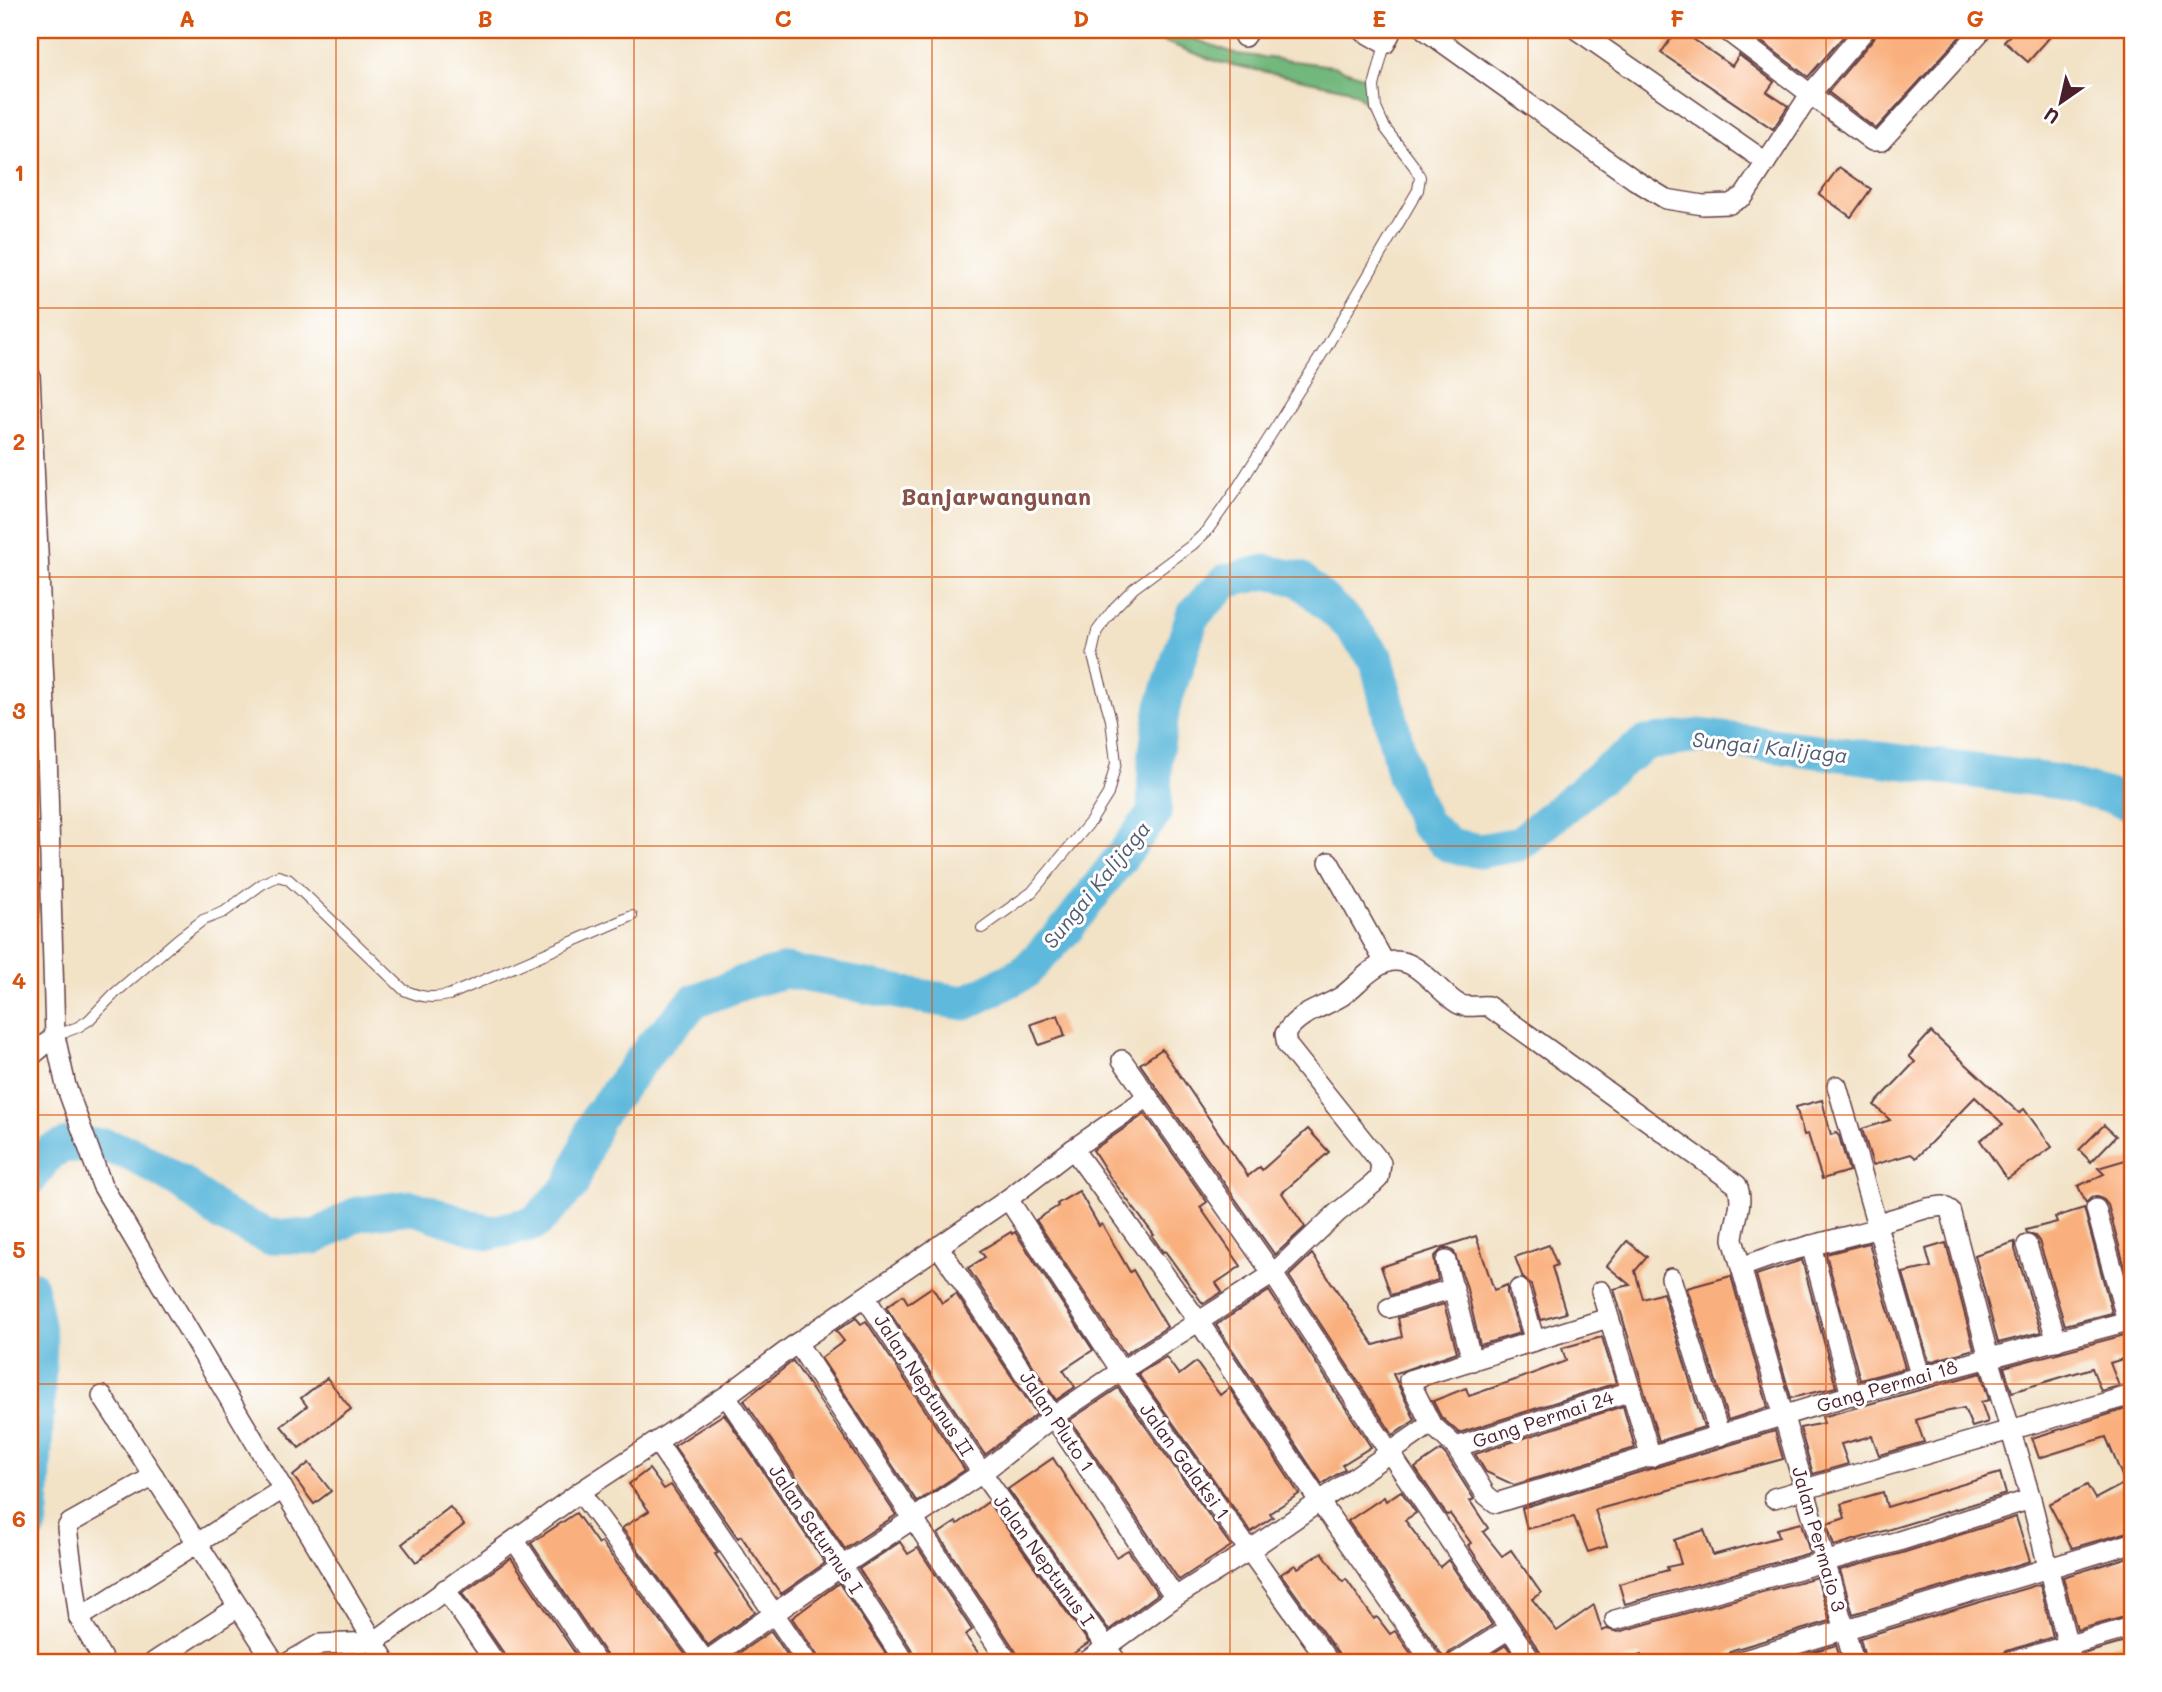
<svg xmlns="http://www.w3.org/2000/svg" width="2162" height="1692" font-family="Mali,sans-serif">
	<rect width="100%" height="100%" fill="#fff"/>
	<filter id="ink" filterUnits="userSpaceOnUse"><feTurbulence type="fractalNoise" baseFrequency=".0143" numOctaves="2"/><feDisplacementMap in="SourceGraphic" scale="14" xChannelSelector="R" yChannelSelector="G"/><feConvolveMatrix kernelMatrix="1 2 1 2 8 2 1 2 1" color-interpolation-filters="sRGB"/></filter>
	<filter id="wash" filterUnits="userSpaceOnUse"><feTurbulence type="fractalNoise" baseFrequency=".00686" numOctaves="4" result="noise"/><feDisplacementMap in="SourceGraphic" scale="28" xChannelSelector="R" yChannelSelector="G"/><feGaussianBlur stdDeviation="1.57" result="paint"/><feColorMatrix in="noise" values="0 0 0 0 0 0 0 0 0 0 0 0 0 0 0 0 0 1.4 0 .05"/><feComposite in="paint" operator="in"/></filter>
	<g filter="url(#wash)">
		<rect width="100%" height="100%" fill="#f2e2c6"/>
		<g fill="#72b87c" stroke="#5e6c54" stroke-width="2">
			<polygon points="1133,30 1168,30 1237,54 1333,66 1365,77 1369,86 1371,110 1357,94 1347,89 1218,62"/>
			<polygon points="30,602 35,738 30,735"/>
		</g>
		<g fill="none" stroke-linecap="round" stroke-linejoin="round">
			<g stroke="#5eb9dc" stroke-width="35">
				<polyline points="30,1179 49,1152 67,1145 106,1146 133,1154 180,1182 224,1216 268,1236 316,1237 357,1214 411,1207 490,1233 535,1223 571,1186 597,1118 652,1046 695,1001 745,982 785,971 919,996 965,1003 1024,973 1067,928 1154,814 1155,758 1163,707 1193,615 1226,581 1266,572 1300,579 1348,623 1377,660 1404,776 1425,823 1449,845 1480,851 1519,844 1607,771 1646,743 1700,736 2060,782 2132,803"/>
				<polyline points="30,1287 40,1342 32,1511 30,1526"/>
			</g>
		</g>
		<g id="blocks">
			<g fill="#f9b07e">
				<polygon points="1677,30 1680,30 1732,66 1739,55 1774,82 1767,92 1788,106 1773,129 1661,53"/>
				<polygon points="1752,30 1849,30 1808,77 1750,33"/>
				<polygon points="1877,30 1966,30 1876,129 1828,92 1874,38"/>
				<polygon points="2015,30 2056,30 2028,62 2004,41"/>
				<polygon points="1839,167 1871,189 1851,217 1819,194"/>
				<polygon points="1058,1015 1065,1036 1039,1045 1031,1024"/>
				<polygon points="1931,1032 2019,1113 2024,1109 2052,1147 2007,1179 1980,1140 2003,1124 1975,1097 1916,1158 1911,1154 1873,1165 1862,1129 1890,1120 1874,1105 1915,1062 1909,1056"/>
				<polygon points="1162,1049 1248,1176 1260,1167 1262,1170 1308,1129 1329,1152 1282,1193 1305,1227 1275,1255 1140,1064"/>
				<polygon points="1822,1100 1831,1135 1836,1133 1839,1136 1849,1171 1822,1179 1808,1134 1804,1135 1796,1107"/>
				<polygon points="1145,1114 1207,1202 1200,1207 1241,1266 1216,1283 1222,1292 1203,1304 1165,1251 1163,1252 1152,1236 1154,1235 1110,1177 1093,1150"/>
				<polygon points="2104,1125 2116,1136 2091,1162 2079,1150"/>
				<polygon points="2132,1158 2132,1294 2108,1205 2104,1200 2098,1197 2092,1197 2086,1203 2078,1186 2104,1174 2098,1168"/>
				<polygon points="1079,1191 1099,1226 1102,1224 1130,1272 1133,1270 1167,1327 1125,1354 1036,1220 1058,1206 1057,1204"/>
				<polygon points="2084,1208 2112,1313 2065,1325 2039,1241 2035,1236 2027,1233 2026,1230 2057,1222 2055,1217"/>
				<polygon points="1011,1232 1012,1234 1015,1232 1093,1350 1063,1370 1075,1387 1056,1400 968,1268 985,1257 980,1251"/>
				<polygon points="1476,1236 1494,1290 1507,1285 1507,1293 1520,1333 1480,1345 1466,1285 1454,1252 1449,1249 1442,1249 1434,1257 1438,1280 1391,1295 1381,1267"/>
				<polygon points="1627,1241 1647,1257 1635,1271 1643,1299 1663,1293 1704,1427 1659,1441 1614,1289 1630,1285 1607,1266"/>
				<polygon points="2015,1242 2015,1249 2041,1332 1998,1343 1975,1255"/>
				<polygon points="1869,1243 1905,1368 1860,1380 1826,1254"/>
				<polygon points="1946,1243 1974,1349 1929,1362 1903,1273 1931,1267 1926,1249"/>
				<polygon points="1549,1245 1557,1265 1552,1267 1566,1313 1541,1320 1531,1285 1523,1278 1515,1257"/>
				<polygon points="1312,1254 1374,1345 1402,1337 1398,1318 1444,1304 1457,1352 1393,1374 1415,1420 1393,1435 1289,1276"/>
				<polygon points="1802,1260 1836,1387 1791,1398 1756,1275"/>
				<polygon points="1731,1276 1768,1407 1728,1420 1687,1288"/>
				<polygon points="932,1287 942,1303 956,1294 1037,1414 985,1455 886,1307 903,1295 908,1303"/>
				<polygon points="1269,1291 1371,1447 1342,1465 1345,1469 1322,1484 1216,1325"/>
				<polygon points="856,1318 861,1324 866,1321 965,1470 917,1502 821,1358 844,1341 836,1331"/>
				<polygon points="2132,1333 2132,1356 2110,1363 2119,1386 2101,1391 2092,1368 2012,1392 2004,1367"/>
				<polygon points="1602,1337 1616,1383 1459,1433 1441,1417 1433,1401 1466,1388 1469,1396 1521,1378 1566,1361 1562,1348"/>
				<polygon points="1166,1357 1179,1375 1196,1362 1220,1395 1229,1388 1299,1494 1270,1513 1273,1517 1251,1532 1138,1374"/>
				<polygon points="793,1361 896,1515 845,1549 744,1400"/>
				<polygon points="1981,1373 1989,1400 1981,1402 1988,1422 1972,1427 1964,1408 1935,1414 1916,1420 1924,1442 1879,1455 1872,1436 1841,1444 1848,1464 1813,1474 1800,1428 1824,1423 1822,1417"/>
				<polygon points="327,1378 351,1409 299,1448 281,1426 307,1406 301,1398"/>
				<polygon points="1118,1388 1231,1546 1179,1580 1070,1420"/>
				<polygon points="1623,1406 1635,1448 1514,1485 1486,1472 1475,1454"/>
				<polygon points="2126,1409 2132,1425 2132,1531 2072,1548 2049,1504 2087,1485 2095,1499 2125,1483 2106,1437 2039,1458 2032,1438"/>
				<polygon points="724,1414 825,1563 781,1594 741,1536 738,1538 674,1446"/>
				<polygon points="1775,1431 1783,1459 1595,1510 1607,1546 1588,1552 1574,1517 1527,1529 1522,1508"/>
				<polygon points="1441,1450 1446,1455 1474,1499 1470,1501 1488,1528 1483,1532 1502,1556 1511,1550 1541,1593 1532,1599 1557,1631 1594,1605 1602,1631 1607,1629 1618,1632 1817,1577 1830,1621 1733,1650 1728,1654 1725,1662 1644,1662 1641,1655 1619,1662 1544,1662 1542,1655 1468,1545 1471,1543 1450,1514 1447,1515 1415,1468"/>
				<polygon points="1053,1458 1116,1557 1128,1550 1158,1594 1109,1630 1008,1489"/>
				<polygon points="309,1463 331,1491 314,1504 293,1476"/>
				<polygon points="649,1469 664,1489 671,1485 718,1553 715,1554 755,1612 708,1645 622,1528 649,1511 629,1484"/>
				<polygon points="2000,1473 2006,1494 1834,1546 1827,1524 1845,1518 1841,1504 1883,1492 1887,1507"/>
				<polygon points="1401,1491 1416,1513 1405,1520 1440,1567 1448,1560 1492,1625 1450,1652 1447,1656 1445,1662 1442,1655 1348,1521 1384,1497 1386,1501"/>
				<polygon points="988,1502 1089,1643 1061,1662 1020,1662 1018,1655 938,1534 956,1522 958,1524"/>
				<polygon points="450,1507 464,1525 416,1562 402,1544"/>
				<polygon points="576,1513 598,1544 601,1542 691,1662 608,1662 606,1655 531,1543"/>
				<polygon points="2016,1517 2030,1561 1853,1614 1840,1570 1902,1553"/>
				<polygon points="1801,1523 1810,1553 1625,1604 1619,1584 1668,1570 1667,1567 1681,1564 1674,1540 1704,1530 1713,1555 1779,1537 1777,1529"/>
				<polygon points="900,1542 908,1554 918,1548 972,1630 965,1635 985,1662 917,1662 915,1655 859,1569"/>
				<polygon points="1322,1552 1343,1582 1346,1579 1374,1619 1377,1617 1390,1634 1395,1631 1417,1662 1341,1662 1339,1655 1281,1574 1295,1565 1298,1568"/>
				<polygon points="2132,1556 2132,1615 2077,1630 2063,1577"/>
				<polygon points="511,1558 581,1662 507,1662 505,1655 462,1593"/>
				<polygon points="839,1583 891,1662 819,1662 817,1655 792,1618"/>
				<polygon points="2040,1584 2053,1637 2007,1651 2002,1654 1999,1662 1866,1662 1860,1638"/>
				<polygon points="771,1631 792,1662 726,1662 768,1633"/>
				<polygon points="2132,1640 2132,1662 2084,1662 2083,1654"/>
				<polygon points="1506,1645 1517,1662 1479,1662"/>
				<polygon points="1836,1645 1841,1662 1779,1662"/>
			</g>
		</g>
	</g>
	<g filter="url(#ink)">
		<use href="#blocks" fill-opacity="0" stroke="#633c42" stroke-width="2"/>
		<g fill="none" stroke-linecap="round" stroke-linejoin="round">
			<g stroke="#633c42" stroke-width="12">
				<g id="lane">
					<polyline points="982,928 1032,892 1091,821 1108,794 1116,763 1111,720 1092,653 1097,631 1115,607 1134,588 1192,545 1207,531 1236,490 1327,346 1418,190 1420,177 1414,166 1385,128 1376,108 1374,86 1385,44"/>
					<path d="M55 1036 78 1027 89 1020 114 994 178 939 203 920 224 912 262 884 278 876 288 879 299 889 404 990C420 997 431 999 449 995L632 916"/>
				</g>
			</g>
			<g stroke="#633c42" stroke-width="22">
				<g id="street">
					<polyline points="1361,30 1385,44 1392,30"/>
					<polyline points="1425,30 1635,180 1666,199 1703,205 1730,204 1744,196 1811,93 1865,30"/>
					<polyline points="1577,30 1766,162"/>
					<polyline points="1726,30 1872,141 1881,141 1982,30"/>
					<polyline points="1244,37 1249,30"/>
					<polyline points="30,375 47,750 55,1036 66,1086 102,1185 386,1662"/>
					<polyline points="1329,862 1385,963"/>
					<polyline points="30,1057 55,1036"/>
					<polyline points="1122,1060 1273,1274 1390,1453 1532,1662"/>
					<polyline points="1837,1086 1920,1375"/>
					<polyline points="1073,1149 1199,1322 1319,1501 1432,1662"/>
					<polyline points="1008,1199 1121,1371 1329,1662"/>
					<polyline points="2096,1209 2127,1321"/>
					<polyline points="1878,1223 1928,1208 1943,1206 1950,1210 1989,1358 2031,1499 2072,1662"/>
					<polyline points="1811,1245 1851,1395"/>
					<polyline points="2027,1245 2057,1341"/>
					<polyline points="938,1246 1175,1597"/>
					<polyline points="1446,1261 1472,1361"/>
					<polyline points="1741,1267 1778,1254 1879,1228"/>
					<polyline points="1671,1278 1720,1436"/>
					<polyline points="1519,1289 1535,1341"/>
					<polyline points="1601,1291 1651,1457"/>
					<polyline points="865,1297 982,1473 1117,1662"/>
					<polyline points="1389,1308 1454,1288"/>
					<polyline points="1608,1318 1409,1380 1431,1424 1456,1447 1486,1495 1496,1503 1851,1395 2132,1320"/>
					<polyline points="797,1343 1008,1662"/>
					<polyline points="102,1396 274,1662"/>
					<polyline points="726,1396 842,1566 905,1662"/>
					<polyline points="657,1442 807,1662"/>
					<polyline points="1456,1447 1631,1391"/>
					<polyline points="580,1492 706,1662"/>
					<polyline points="1774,1498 2132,1395"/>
					<polyline points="515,1541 596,1662"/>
					<polyline points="445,1589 495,1662"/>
					<polyline points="79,1618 283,1489"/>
					<polyline points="1615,1620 1899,1541 2031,1499"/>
					<polyline points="104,1662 79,1618 67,1528 70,1523 154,1476"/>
					<polyline points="154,1662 238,1607"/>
					<polyline points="289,1662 320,1644 374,1642 580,1492 726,1396 797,1343 1008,1199 1073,1149 1148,1097"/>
					<path d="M705 1662 842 1566 982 1473 1054 1416 1121 1371 1273 1274 1337 1213 1373 1184 1379 1178 1381 1163 1287 1045 1285 1034C1299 1012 1321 1009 1342 996 1356 986 1369 969 1385 963 1414 952 1435 989 1457 1003 1466 1009 1478 1005 1488 1006L1737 1185C1745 1203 1734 1221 1733 1239L1854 1662"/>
					<polyline points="1086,1662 1175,1597 1250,1550 1431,1424"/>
					<polyline points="1457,1662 1509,1629"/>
					<polyline points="1737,1662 2132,1543"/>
					<polyline points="2011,1662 2132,1627"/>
				</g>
			</g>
			<use href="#lane" stroke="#fff" stroke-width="10"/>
			<use href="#street" stroke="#fff" stroke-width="19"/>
		</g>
	</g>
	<path fill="none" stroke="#d8530f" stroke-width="2" stroke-opacity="0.55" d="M336 30V1662M634 30V1662M932 30V1662M1230 30V1662M1528 30V1662M1826 30V1662M30 308H2132M30 577H2132M30 846H2132M30 1115H2132M30 1384H2132"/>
	<g text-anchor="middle" stroke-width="6" stroke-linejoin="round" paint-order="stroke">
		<g font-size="19" fill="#4a1f2b" stroke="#fff">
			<text transform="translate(924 1385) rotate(57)" y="7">Jalan Neptunus II</text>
			<text transform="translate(1887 1386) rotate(-16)" y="7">Gang Permai 18</text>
			<text transform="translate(1543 1419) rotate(-18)" y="7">Gang Permai 24</text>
			<text transform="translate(1057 1421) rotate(56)" y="7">Jalan Pluto 1</text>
			<text transform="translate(1185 1461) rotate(54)" y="7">Jalan Galaksi 1</text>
			<text transform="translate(816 1529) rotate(56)" y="7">Jalan Saturnus I</text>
			<text transform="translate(1819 1539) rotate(74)" y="7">Jalan Permaio 3</text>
			<text transform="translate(1044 1560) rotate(54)" y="7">Jalan Neptunus I</text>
		</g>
		<g font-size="21" font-style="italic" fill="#525d72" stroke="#fff">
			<text transform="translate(1770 748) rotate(6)" y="7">Sungai Kalijaga</text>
			<text transform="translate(1097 885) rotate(-51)" y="7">Sungai Kalijaga</text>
		</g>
		<g font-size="23" font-weight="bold" fill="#875248" stroke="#fff">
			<text x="996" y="505">Banjarwangunan</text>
		</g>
	</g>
	<rect width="2162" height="1692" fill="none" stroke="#fff" stroke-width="77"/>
	<g transform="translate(2061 102) rotate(214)" stroke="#ffffff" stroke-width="5" paint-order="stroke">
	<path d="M0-5L12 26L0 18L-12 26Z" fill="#4a1f2b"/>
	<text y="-10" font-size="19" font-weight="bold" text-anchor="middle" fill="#4a1f2b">U</text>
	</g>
	<rect x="38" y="38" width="2086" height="1616" fill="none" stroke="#d8530f" stroke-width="2.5"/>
	<g font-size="23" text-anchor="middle" font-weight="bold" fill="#d8530f">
		<text x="187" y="27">A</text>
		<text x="485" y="27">B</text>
		<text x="783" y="27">C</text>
		<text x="1081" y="27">D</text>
		<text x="1379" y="27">E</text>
		<text x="1677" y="27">F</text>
		<text x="1975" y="27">G</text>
		<text x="19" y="181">1</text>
		<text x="19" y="450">2</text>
		<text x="19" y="719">3</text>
		<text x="19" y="989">4</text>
		<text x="19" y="1258">5</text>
		<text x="19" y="1527">6</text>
	</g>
</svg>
